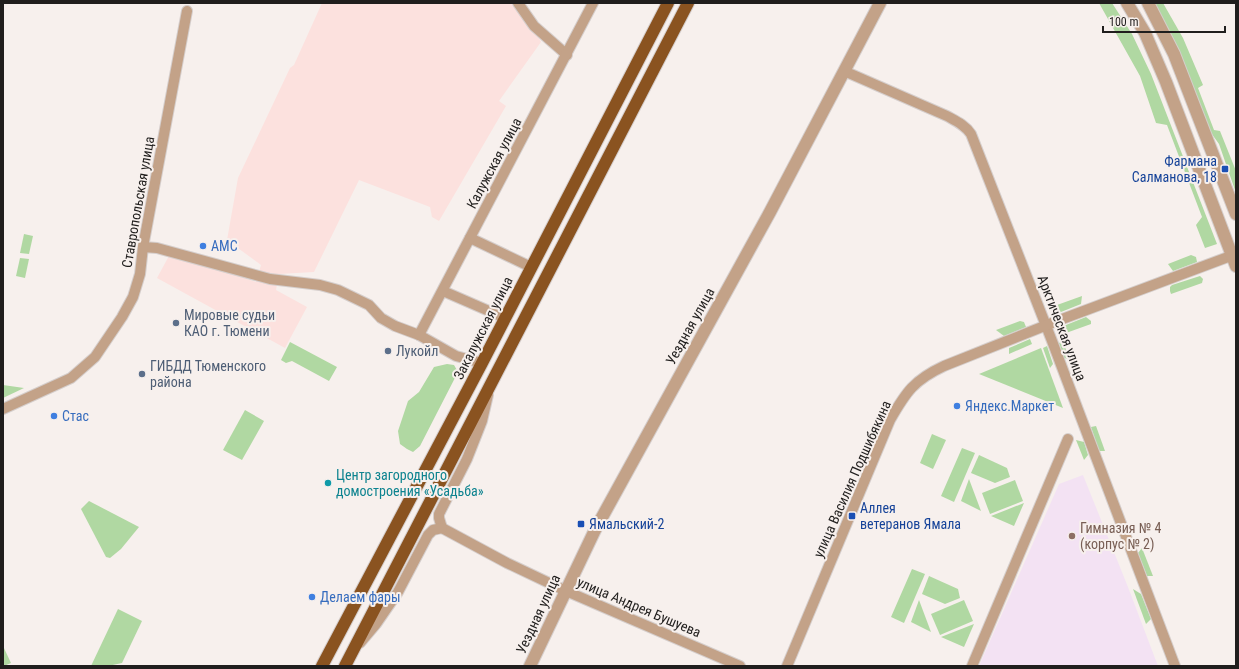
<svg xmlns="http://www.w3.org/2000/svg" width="1239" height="669" font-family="'Roboto Condensed',sans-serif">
	<rect width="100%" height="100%" fill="#f7f0ed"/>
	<polygon fill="#fce1de" points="322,3 521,3 541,42 499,101 506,106 439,221 432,217 430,207 359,180 314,272 279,274 276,290 307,307 285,348 157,278 170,254 256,282 261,265 227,240 238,178 290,68 294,65"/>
	<polygon fill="#f3e2f3" points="1083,475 1128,587 1158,666 979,666 1059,484"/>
	<g fill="#b0d8a2">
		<polygon points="1099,3 1112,3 1132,34 1151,74 1217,244 1205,248 1196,225 1202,217 1167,125 1156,123 1140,76"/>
		<polygon points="1152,3 1163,3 1183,38 1203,85 1198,88 1214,130 1220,131 1236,171 1236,193 1219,144 1209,130"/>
		<polygon points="24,234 33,236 29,254 20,253"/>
		<polygon points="1191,255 1196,257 1197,262 1173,271 1168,264"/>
		<polygon points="20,258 29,259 25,278 16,276"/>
		<polygon points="1200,276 1203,279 1202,283 1171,294 1170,291 1170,287 1172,285"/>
		<polygon points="1082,296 1081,304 1056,314 1054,310 1057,305"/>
		<polygon points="1086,317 1091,321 1091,324 1066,333 1063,331 1061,327"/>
		<polygon points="1020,321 1024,322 1026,327 1004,336 996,330"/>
		<polygon points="1030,339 1032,344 1009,354 1009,348"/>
		<polygon points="1063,341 1069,359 1064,358 1059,343"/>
		<polygon points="290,342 337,367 329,381 292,361 286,363 281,360"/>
		<polygon points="1047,346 1053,364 1050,368 1043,348"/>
		<polygon points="1041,348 1063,408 979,374"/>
		<polygon points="447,364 454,365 458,372 420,446 413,452 407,449 400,444 398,431 408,401 419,392 434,367"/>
		<polygon points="3,385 24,388 3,398"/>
		<polygon points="245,410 264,421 242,460 223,450"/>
		<polygon points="1096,426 1105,451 1099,451 1091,427"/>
		<polygon points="932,434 946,440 933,469 920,463"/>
		<polygon points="1076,440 1084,442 1088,455 1084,460"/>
		<polygon points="962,448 975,453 954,502 941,496"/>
		<polygon points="979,455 1007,468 1010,477 995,483 971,473"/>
		<polygon points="969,479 981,511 961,501"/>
		<polygon points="1015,480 1023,501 990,514 982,493"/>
		<polygon points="89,501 139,527 121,549 110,558 106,557 81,509"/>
		<polygon points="1024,503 1014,526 991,516"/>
		<polygon points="1142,548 1153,576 1147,576 1138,553"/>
		<polygon points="912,569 925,574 904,623 891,617"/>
		<polygon points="929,576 958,589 960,598 945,604 922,594"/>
		<polygon points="1133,589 1141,594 1151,619 1146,624"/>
		<polygon points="919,600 931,632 911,622"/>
		<polygon points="964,600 973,621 940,635 931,614"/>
		<polygon points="118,609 142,621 122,663 108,666 91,666"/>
		<polygon points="974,624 964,647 941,637"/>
		<polygon points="3,646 11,663 4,666 3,666"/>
	</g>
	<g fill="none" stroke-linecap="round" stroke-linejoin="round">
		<g stroke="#d5cecc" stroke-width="12">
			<g id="minor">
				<polyline points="518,3 534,26 567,55"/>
				<path d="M844 71 947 116C956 121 965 125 971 134L1052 341 1175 666"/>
				<polyline points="470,238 531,267"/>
				<polyline points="143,247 157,248 270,279 320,285 338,290 369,305 381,318 395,326 419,335 456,356 482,363"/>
				<polyline points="443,291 505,318"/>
				<polyline points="419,335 593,3"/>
				<polyline points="3,409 71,378 95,357 122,317 133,297 140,274 143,247 187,11"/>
				<polyline points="442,528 507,563 566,591 740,666"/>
				<polyline points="442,528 439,518 439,514 467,459 482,421 488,395"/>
				<polyline points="360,643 376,624 398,592 428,535 433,530 442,528"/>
				<path d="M787 666 890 420C906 392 914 380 944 366L1057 321 1236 254"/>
				<polyline points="972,666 1068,439"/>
			</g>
		</g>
		<g stroke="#d5cecc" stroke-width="14">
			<g id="tertiary">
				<polyline points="1127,3 1145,33 1166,82 1236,266"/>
				<polyline points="1148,3 1174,54 1236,214"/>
				<polyline points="530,666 595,530 770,212 880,3"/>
			</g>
		</g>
		<g stroke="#d5cecc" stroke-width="14">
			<g id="trunk">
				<polyline points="322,666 482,363 668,3"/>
				<polyline points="345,666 688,3"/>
			</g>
		</g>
		<use href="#minor" stroke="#c3a288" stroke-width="10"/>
		<use href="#tertiary" stroke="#c3a288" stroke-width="12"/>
		<use href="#trunk" stroke="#8a5320" stroke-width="12"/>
	</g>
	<g fill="#1a4fb4" stroke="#f7f0ed" stroke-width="1.5">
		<rect x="1221" y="165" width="8" height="8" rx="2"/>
		<rect x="848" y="512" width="8" height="8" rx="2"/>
		<rect x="577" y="520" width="8" height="8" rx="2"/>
	</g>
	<g fill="#3f7fe0" stroke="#f7f0ed" stroke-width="1.5">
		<circle cx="203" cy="246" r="4"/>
		<circle cx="957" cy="406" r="4"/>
		<circle cx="54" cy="416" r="4"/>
		<circle cx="312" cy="597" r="4"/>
	</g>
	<g fill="#5c6f8a" stroke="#f7f0ed" stroke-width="1.5">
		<circle cx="176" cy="323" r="4"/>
		<circle cx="388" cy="351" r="4"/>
		<circle cx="142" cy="374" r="4"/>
	</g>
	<circle fill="#0f9aa8" stroke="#f7f0ed" stroke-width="1.5" cx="328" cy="483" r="4"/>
	<circle fill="#8d6e63" stroke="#f7f0ed" stroke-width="1.5" cx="1072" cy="536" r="4"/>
	<g text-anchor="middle" stroke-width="4" stroke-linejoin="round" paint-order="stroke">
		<g font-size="14" fill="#164399" stroke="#f7f0ed" text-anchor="start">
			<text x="1217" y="166" text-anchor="end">Фармана<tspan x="1217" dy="16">Салманова, 18</tspan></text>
			<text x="860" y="513">Аллея<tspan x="860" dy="16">ветеранов Ямала</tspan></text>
			<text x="589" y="529">Ямальский-2</text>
		</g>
		<g font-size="14" fill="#201e1d" stroke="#f7f0ed">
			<text transform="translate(494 163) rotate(-62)" y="5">Калужская улица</text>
			<text transform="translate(138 202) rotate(-80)" y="5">Ставропольская улица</text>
			<text transform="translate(690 326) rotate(-61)" y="5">Уездная улица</text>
			<text transform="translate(483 328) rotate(-63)" y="5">Закалужская улица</text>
			<text transform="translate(1062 328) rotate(69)" y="5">Арктическая улица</text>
			<text transform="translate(852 479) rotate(-66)" y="5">улица Василия Подшибякина</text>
			<text transform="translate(639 607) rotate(23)" y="5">улица Андрея Бушуева</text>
			<text transform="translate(538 614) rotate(-65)" y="5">Уездная улица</text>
		</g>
		<g font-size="14" fill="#366cbe" stroke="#f7f0ed" text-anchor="start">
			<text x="211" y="251">АМС</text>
			<text x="965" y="411">Яндекс.Маркет</text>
			<text x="62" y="421">Стас</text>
			<text x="320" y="602">Делаем фары</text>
		</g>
		<g font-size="14" fill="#4e5e75" stroke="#f7f0ed" text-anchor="start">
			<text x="184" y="320">Мировые судьи<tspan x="184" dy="16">КАО г. Тюмени</tspan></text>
			<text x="396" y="356">Лукойл</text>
			<text x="150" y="371">ГИБДД Тюменского<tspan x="150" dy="16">района</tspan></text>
		</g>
		<g font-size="14" fill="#0d838f" stroke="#f7f0ed" text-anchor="start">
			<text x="336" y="480">Центр загородного<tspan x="336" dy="16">домостроения «Усадьба»</tspan></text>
		</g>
		<g font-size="14" fill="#785e54" stroke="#f7f0ed" text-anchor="start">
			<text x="1080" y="533">Гимназия № 4<tspan x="1080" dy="16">(корпус № 2)</tspan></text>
		</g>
	</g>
	<rect width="1239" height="669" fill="none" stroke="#201e1d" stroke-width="8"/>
	<path d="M1103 26v6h122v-6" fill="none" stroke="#201e1d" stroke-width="2"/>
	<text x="1109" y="26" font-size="12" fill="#201e1d" stroke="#f7f0ed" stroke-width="3" paint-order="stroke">100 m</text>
</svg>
